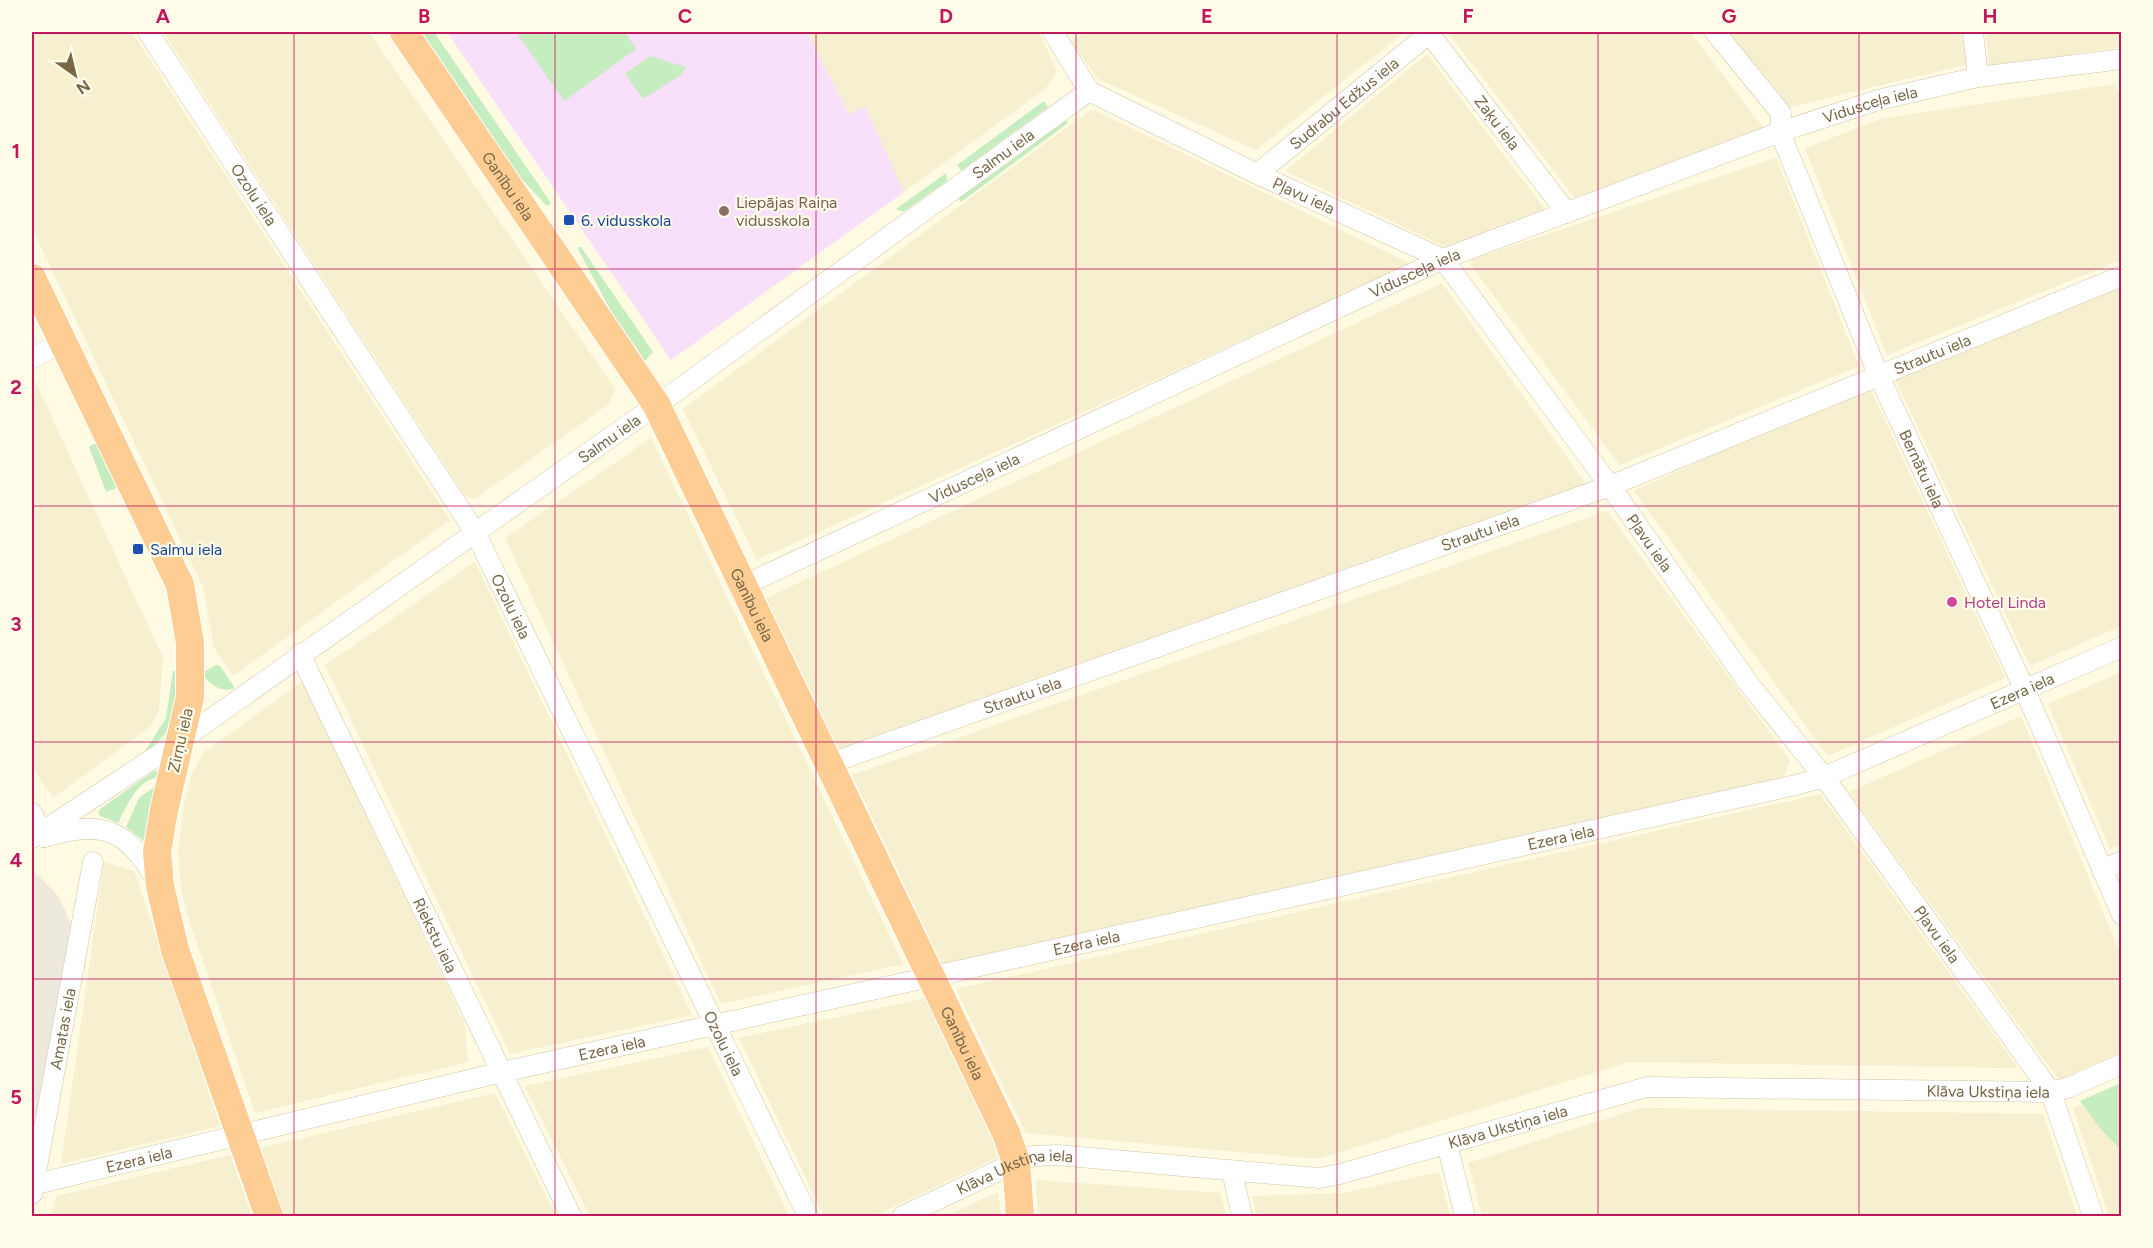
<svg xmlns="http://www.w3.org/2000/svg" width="2153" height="1248" font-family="Figtree,sans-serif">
	<rect width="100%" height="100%" fill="#fefbe2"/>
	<g fill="#f6efd0">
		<polygon points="32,32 132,32 450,520 233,676 214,648 203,587 32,228"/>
		<polygon points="163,32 369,32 615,389 609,404 476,498 466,497"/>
		<polygon points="807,32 1039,32 1057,72 1045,89 904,192 865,107 849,114"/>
		<polygon points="1084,32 1405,32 1256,150 1098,79 1071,41"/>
		<polygon points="1454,32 1690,32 1765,130 1577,201 1450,35"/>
		<polygon points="1728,32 1961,32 1969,64 1787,108"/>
		<polygon points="1986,32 2121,32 2121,47 1989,67"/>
		<polygon points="1427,54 1547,212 1448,248 1285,171"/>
		<polygon points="2115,84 2122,100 2121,260 1887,355 1805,148 1884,118"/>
		<polygon points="1092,109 1411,264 757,560 683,409"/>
		<polygon points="1776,158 1859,366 1620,465 1470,264 1473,259"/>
		<polygon points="2121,280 2121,626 2030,666 1892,373"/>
		<polygon points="1442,283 1589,488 839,751 766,598"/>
		<polygon points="35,381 163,658 159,709 151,726 53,798 32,767 32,383"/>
		<polygon points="1868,384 2005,678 1828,756 1634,491"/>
		<polygon points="651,438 903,964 721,1004 505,538"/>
		<polygon points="1607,511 1790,760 1784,777 942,964 852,775"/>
		<polygon points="475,562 692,1015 510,1054 325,665"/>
		<polygon points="2121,672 2121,844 2110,849 2048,704"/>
		<polygon points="303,681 464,1022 468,1062 255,1113 186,911 181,889 178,853 183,809 192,774 203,753"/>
		<polygon points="2021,716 2121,955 2121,1053 2059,1080 1849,792"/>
		<polygon points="1820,794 2018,1068 1629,1062 1318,1159 1026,1133 956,989"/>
		<polygon points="104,862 134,871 220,1126 61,1164"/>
		<polygon points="926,998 1000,1156 874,1216 824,1216 739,1038"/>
		<polygon points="708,1047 789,1216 590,1216 525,1086"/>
		<polygon points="2121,1087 2121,1216 2109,1216 2073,1108"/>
		<polygon points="495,1093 556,1216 284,1216 260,1148"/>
		<polygon points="1640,1108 2043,1114 2077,1216 1482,1216 1468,1163"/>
		<polygon points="230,1155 252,1216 51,1216 56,1196"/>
		<polygon points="1439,1172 1450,1216 1257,1216 1252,1196 1343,1193"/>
		<polygon points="1036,1180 1220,1193 1226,1216 1038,1216"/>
		<polygon points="998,1192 1001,1216 946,1216"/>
	</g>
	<polygon fill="#ede9dd" points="32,869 59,897 72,926 34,1141 32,1142"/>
	<polygon fill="#f8dffa" points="447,32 807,32 849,114 865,106 904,192 671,360"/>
	<g fill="#c5edbf">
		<polygon points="417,32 434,32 551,203 547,206 509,166"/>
		<polygon points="516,32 625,32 636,49 564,101"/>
		<polygon points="650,56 686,67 682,74 645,98 641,96 625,74"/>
		<polygon points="1044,101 1048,107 961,171 957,165"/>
		<polygon points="1066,120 1068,123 961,202 958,198"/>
		<polygon points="946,173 947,181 903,212 896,209"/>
		<polygon points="577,247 581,247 653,352 644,362 615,319"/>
		<polygon points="98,442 117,488 106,492 89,447"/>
		<path d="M216 665 220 666 235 688C222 694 209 684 202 673Z"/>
		<path d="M173 671H179L180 675C173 714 179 728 144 753L166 718Z"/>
		<path d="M154 771 160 772V778C138 777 127 806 118 823L100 816 98 813 100 809Z"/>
		<polygon points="154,787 158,788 149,845 126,827 139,798"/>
		<polygon points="2121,1083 2122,1083 2121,1150 2099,1127 2080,1101"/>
	</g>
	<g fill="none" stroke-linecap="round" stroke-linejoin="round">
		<g stroke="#d0c5a8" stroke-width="21">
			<g id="minor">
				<path id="s1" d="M148 32 475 532 808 1216"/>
				<path id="s2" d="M1053 32 1089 91 1257 174 1443 259 1610 486 1749 684 1824 777 2051 1092 2093 1216"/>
				<path id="s3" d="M1428 32 1567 213"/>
				<path id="s4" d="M1715 32 1781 113 1780 132 1878 374 2025 690 2122 915"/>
				<polyline points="1973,32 1978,77"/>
				<path id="s5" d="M1257 174 1431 32"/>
				<polyline points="32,358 63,342"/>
				<path id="s6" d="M742 586 1443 259 1780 132 1878 100 1978 77 2122 59"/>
				<path id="s7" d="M300 654 571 1216"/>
				<path id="s8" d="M828 764 1610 486 2122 276"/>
				<polyline points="32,813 44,837"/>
				<path d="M45 837C101 819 128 829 156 880"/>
				<path id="s9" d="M32 838 181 740 682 387 1089 91"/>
				<polyline points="2102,870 2122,861"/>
				<polyline points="1447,1144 1465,1216"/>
				<polyline points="1232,1171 1242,1216"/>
				<path id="s10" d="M32 1185 502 1072 1796 785 1824 777 2122 647"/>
				<path id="s11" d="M32 1194 93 862"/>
				<path id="s12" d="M903 1216 1016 1162 1033 1156 1057 1155 1319 1178 1340 1174 1647 1087 2051 1092 2070 1087 2122 1064"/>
			</g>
		</g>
		<g stroke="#fff" stroke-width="30">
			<g id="highway">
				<path id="s13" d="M404 32 656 404 1006 1133 1016 1162 1020 1216"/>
				<polyline points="32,278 180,585 190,643 190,697 164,810 157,852 160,886 175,950 269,1216"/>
			</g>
		</g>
		<use href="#minor" stroke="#fff" stroke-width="20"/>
		<use href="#highway" stroke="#fdcd94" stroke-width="28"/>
	</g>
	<path fill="none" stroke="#c2185b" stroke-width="1.5" stroke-opacity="0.55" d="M294 32V1216M555 32V1216M816 32V1216M1076 32V1216M1337 32V1216M1598 32V1216M1859 32V1216M32 269H2122M32 506H2122M32 742H2122M32 979H2122"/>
	<circle fill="#8d6e63" stroke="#fffdea" stroke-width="2" cx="724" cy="211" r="6"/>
	<g fill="#1a4fb4" stroke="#fffdea" stroke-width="2">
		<rect x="563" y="214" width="12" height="12" rx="3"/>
		<rect x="132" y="543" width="12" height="12" rx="3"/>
	</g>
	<circle fill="#d1479c" stroke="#fffdea" stroke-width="2" cx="1952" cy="602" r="6"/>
	<g text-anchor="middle" stroke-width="4.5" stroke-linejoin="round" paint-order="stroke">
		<g font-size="16" fill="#786646" stroke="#fffdea">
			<text dy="6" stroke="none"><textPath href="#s5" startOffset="112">Sudrabu Edžus iela</textPath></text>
			<text dy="6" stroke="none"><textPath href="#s6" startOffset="1228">Vidusceļa iela</textPath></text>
			<text dy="6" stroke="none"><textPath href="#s3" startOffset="114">Zaķu iela</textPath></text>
			<text dy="6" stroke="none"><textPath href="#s9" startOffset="1188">Salmu iela</textPath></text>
			<text dy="6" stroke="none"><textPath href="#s13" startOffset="186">Ganību iela</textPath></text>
			<text dy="6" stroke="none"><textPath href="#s1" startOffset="194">Ozolu iela</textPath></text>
			<text dy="6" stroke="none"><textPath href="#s2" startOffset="308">Pļavu iela</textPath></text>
			<text dy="6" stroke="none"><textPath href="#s6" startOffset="742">Vidusceļa iela</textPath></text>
			<text dy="6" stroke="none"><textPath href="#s8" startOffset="1178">Strautu iela</textPath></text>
			<text dy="6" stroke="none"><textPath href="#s9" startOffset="702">Salmu iela</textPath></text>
			<text dy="6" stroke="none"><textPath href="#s4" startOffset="489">Bernātu iela</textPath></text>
			<text dy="6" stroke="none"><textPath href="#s6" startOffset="256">Vidusceļa iela</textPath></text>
			<text dy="6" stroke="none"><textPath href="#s8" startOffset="692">Strautu iela</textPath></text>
			<text dy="6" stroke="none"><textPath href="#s2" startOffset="812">Pļavu iela</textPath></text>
			<text dy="6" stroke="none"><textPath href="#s1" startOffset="680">Ozolu iela</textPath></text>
			<text dy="6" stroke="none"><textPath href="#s13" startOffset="672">Ganību iela</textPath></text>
			<text dy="6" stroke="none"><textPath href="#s10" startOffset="2054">Ezera iela</textPath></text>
			<text dy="6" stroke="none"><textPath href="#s8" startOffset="206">Strautu iela</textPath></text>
			<text transform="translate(180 740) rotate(-77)" y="6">Zirņu iela</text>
			<text dy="6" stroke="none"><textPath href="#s10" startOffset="1568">Ezera iela</textPath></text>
			<text dy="6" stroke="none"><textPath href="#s2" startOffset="1298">Pļavu iela</textPath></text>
			<text dy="6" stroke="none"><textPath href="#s7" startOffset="312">Riekstu iela</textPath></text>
			<text dy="6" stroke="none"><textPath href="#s10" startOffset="1082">Ezera iela</textPath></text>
			<text dy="6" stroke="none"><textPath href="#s11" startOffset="168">Amatas iela</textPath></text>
			<text dy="6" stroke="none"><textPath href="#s13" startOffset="1158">Ganību iela</textPath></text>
			<text dy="6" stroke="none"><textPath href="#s1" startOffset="1166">Ozolu iela</textPath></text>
			<text dy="6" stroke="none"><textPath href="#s10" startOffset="596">Ezera iela</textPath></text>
			<text dy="6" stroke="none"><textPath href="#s12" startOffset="1112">Klāva Ukstiņa iela</textPath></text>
			<text dy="6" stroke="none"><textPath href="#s12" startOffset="626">Klāva Ukstiņa iela</textPath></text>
			<text dy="6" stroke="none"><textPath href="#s10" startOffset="110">Ezera iela</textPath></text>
			<text dy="6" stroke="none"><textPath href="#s12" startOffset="122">Klāva Ukstiņa iela</textPath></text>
		</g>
		<g font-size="16" fill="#785e54" stroke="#fffdea" text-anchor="start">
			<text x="736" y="208">Liepājas Raiņa<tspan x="736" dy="18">vidusskola</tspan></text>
		</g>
		<g font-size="16" fill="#164399" stroke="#fffdea" text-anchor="start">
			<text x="581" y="226">6. vidusskola</text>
			<text x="150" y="555">Salmu iela</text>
		</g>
		<g font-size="16" fill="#b23c85" stroke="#fffdea" text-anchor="start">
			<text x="1964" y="608">Hotel Linda</text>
		</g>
	</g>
	<rect width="2153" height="1248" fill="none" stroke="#fffdea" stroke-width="66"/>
	<g transform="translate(75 75) rotate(146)" stroke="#fffdea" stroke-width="4.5" paint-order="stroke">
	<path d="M0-4.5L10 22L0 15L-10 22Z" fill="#786646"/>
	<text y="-9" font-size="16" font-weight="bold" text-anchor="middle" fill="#786646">N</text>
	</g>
	<rect x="33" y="33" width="2087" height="1182" fill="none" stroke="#c2185b" stroke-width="2"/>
	<g font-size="20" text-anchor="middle" font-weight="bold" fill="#c2185b">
		<text x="163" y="23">A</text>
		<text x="424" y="23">B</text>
		<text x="685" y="23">C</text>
		<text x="946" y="23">D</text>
		<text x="1207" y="23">E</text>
		<text x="1468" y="23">F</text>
		<text x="1729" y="23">G</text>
		<text x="1990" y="23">H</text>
		<text x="16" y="158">1</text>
		<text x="16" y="394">2</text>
		<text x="16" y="631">3</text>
		<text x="16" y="867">4</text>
		<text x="16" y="1104">5</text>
	</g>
</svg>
